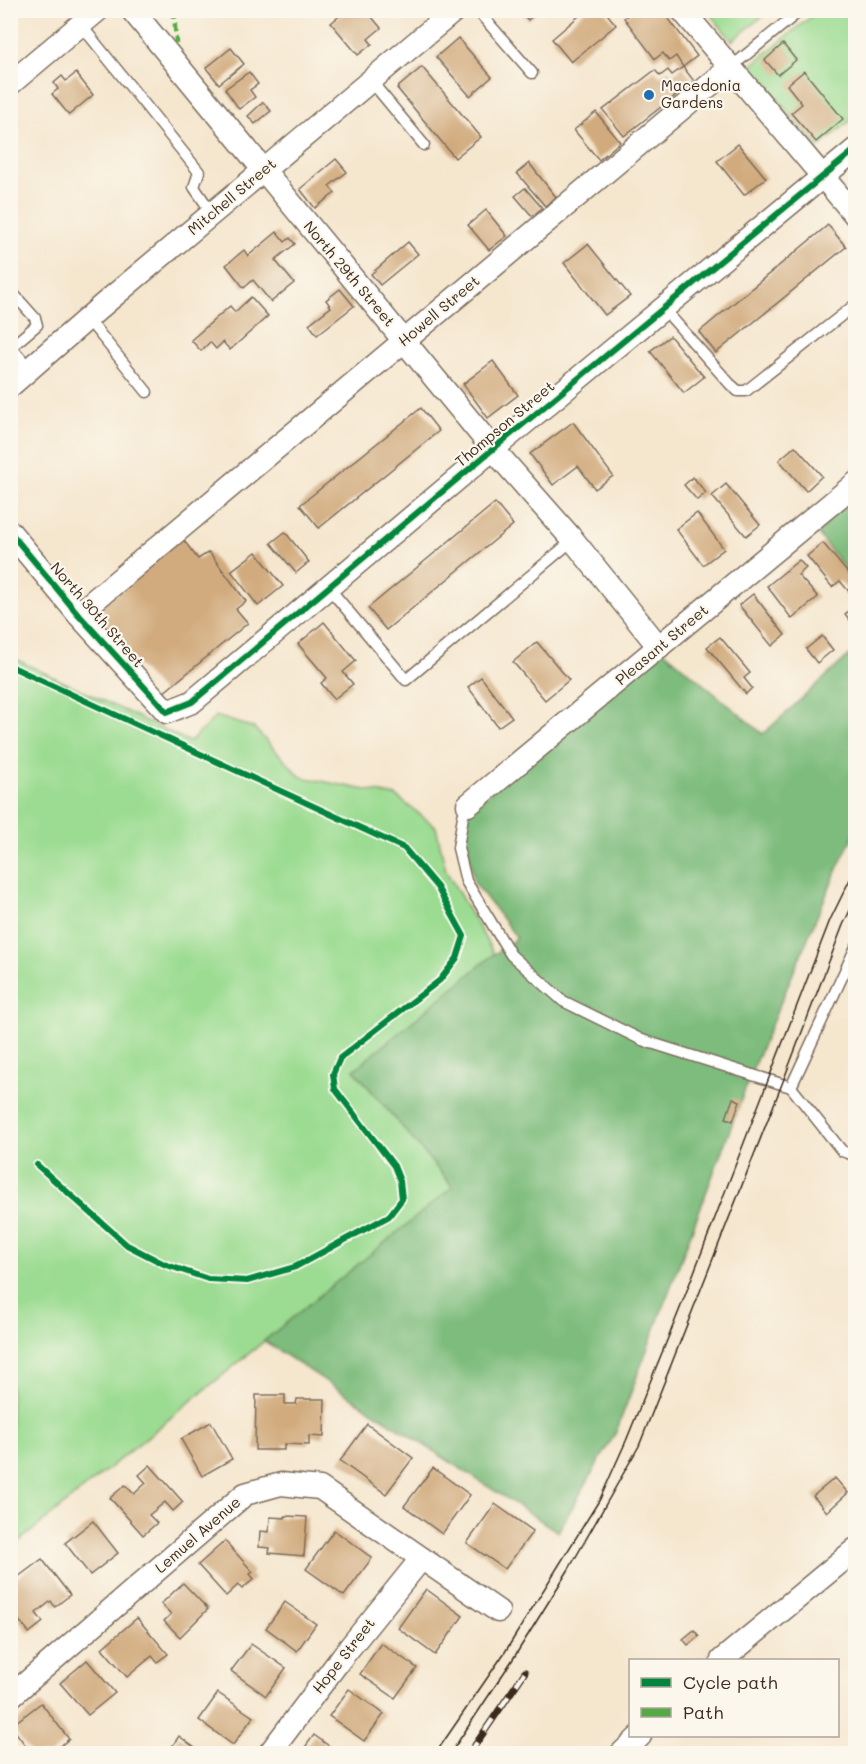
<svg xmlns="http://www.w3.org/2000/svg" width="866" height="1764" font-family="Mali,sans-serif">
	<rect width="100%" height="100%" fill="#fbf7ec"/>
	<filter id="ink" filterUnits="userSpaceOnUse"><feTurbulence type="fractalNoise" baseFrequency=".0167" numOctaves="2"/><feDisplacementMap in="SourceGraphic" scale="12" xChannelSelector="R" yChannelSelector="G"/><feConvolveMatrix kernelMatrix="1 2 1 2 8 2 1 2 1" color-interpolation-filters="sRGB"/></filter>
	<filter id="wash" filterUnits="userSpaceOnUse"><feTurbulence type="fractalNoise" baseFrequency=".008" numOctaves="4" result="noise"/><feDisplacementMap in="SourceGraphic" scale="24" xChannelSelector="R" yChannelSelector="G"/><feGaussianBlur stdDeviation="1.35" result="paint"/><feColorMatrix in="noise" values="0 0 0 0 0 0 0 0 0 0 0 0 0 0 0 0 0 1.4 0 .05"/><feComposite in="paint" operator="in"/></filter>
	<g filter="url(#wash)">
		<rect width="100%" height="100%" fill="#f5e6ce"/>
		<g fill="#9cdc92" stroke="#6c8358" stroke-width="1.5">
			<polygon points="708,11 769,11 732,41"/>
			<polygon points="818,11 855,11 855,117 818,148 750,66"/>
			<polygon points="11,657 190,742 216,716 254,728 301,777 396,796 436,827 446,871 494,954 354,1070 453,1187 11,1548"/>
		</g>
		<g fill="#7dbc7c" stroke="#5c734d" stroke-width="1.5">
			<polygon points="855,497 855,581 814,529"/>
			<polygon points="659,647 763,734 855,650 855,832 838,867 755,1063 616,1432 558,1532 264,1341 453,1187 354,1070 494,954 517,938 474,882 463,816"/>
		</g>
		<g id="blocks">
			<g fill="#d1ab7e">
				<polygon points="340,10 366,10 381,28 368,39 372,44 358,55 331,23 343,13"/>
				<polygon points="519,10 540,10 528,20"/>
				<polygon points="586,10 604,10 616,25 571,62 552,39"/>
				<polygon points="634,10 662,10 697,56 683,67 676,56 669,61 663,53 655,59 624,18"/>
				<polygon points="458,38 492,77 470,96 436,57"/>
				<polygon points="783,44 796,60 778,75 765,60"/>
				<polygon points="231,48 244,64 219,84 206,68"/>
				<polygon points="422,67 481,137 455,158 397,88"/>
				<polygon points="683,67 694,81 624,136 603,110 655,70 660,76 668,70 672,75"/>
				<polygon points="804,71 843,119 816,142 791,113 802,104 787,85"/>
				<polygon points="249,72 258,84 250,90 255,97 239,109 225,89"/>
				<polygon points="76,73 93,95 69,115 52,94 58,89 54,83 62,76 66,81"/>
				<polygon points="263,102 271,111 255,124 248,116"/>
				<polygon points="596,112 620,142 599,160 574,130"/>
				<polygon points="738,144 766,178 744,195 717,161"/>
				<polygon points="336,159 347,172 329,186 335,193 315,208 300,189"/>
				<polygon points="529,163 556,197 545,206 517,173"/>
				<polygon points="525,188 542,208 532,216 515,196"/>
				<polygon points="486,210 507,236 489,250 468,225"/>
				<polygon points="828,225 846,247 716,353 699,332"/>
				<polygon points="277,232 285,242 290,238 295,244 275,260 294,283 271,302 253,280 244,288 226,265 244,250 248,256"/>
				<polygon points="408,242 418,254 380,285 371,274"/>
				<polygon points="588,244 630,296 605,315 564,263"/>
				<polygon points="340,289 354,306 317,335 309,324 331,307 326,300"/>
				<polygon points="251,297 268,316 230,350 223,342 216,349 210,342 201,351 191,340 230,306 235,312"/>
				<polygon points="670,336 704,377 684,393 650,351"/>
				<polygon points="493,361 518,395 488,418 463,384"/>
				<polygon points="421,408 439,431 319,528 300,505"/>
				<polygon points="573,422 613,476 595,489 578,466 553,485 530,454"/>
				<polygon points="795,446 822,476 806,491 779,460"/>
				<polygon points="693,477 706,493 697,500 684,485"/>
				<polygon points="726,484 760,525 746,536 712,496"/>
				<polygon points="495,503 513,525 386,630 368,608"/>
				<polygon points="697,513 724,549 703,565 676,529"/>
				<polygon points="285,532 309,562 296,573 271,543"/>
				<polygon points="181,537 198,559 209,552 246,601 236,609 248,623 163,693 102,625 104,600"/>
				<polygon points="823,543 856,583 856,590 851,594 840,581 832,587 807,556"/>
				<polygon points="256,552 283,586 258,606 231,571"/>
				<polygon points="799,560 806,568 798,575 818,597 792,619 767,586"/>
				<polygon points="753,594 785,635 772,646 739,605"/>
				<polygon points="856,606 856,628 845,614"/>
				<polygon points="324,622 356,661 343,672 353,684 334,699 321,683 327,678 298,644"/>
				<polygon points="822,636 833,650 817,663 806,649"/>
				<polygon points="720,637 750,673 744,678 752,688 746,694 707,647"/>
				<polygon points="537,642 569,680 545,700 513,662"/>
				<polygon points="481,677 512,717 498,727 468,687"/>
				<polygon points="733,1098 740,1101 733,1121 726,1118"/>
				<polygon points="256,1395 285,1395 285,1404 296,1404 297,1399 325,1399 324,1437 309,1436 309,1445 284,1444 284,1450 255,1450"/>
				<polygon points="211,1422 232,1459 202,1476 181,1439"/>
				<polygon points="367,1424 413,1458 386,1494 340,1461"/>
				<polygon points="150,1465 183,1502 173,1511 165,1502 149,1515 157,1523 143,1535 110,1498 125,1485 134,1494 146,1483 139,1475"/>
				<polygon points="433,1468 470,1495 442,1534 404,1506"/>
				<polygon points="835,1478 848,1493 827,1512 813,1496"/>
				<polygon points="495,1504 533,1531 505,1569 467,1543"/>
				<polygon points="285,1516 307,1517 304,1556 269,1553 270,1548 259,1547 260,1531 269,1532 270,1517 285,1518"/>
				<polygon points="93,1521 118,1553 90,1575 65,1543"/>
				<polygon points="334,1530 372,1558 344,1596 306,1569"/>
				<polygon points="225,1541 253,1572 250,1574 254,1579 242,1589 238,1585 226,1596 198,1565"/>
				<polygon points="42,1559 70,1595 55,1607 51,1601 36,1613 43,1622 29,1633 10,1609 10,1583"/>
				<polygon points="183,1583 208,1609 180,1637 164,1621 171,1614 161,1604"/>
				<polygon points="426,1589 463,1616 435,1655 398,1628"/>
				<polygon points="285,1602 316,1624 297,1651 266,1628"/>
				<polygon points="137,1618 168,1654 157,1662 152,1656 127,1677 102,1648"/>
				<polygon points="694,1630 699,1636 688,1645 683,1639"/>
				<polygon points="381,1643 417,1668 395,1698 360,1674"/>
				<polygon points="251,1644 286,1668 266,1696 231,1671"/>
				<polygon points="87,1660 115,1693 88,1715 60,1683"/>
				<polygon points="349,1689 384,1714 364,1741 329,1716"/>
				<polygon points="218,1693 253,1717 233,1745 199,1720"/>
				<polygon points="41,1703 69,1739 50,1754 32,1754 11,1726"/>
				<polygon points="314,1735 340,1754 300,1754"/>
				<polygon points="179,1736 203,1754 167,1754"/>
			</g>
		</g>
	</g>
	<g filter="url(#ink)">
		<use href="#blocks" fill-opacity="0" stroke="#7c6c5c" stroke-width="1.5"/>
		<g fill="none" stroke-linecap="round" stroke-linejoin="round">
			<g stroke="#7c6c5c" stroke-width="13">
				<g id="lane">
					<polyline points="477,10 532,73"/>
					<polyline points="81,25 199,172 194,187 212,213"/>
					<polyline points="730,68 801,10"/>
					<polyline points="371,81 424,145"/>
					<polyline points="10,290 35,318 37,325 11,347 30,369"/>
					<polyline points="663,308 730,384 738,391 746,391 856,304"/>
					<polyline points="87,318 147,392"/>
					<polyline points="328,587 406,680 573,540"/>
					<polyline points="468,805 463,816 458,848 466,881 511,955 563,1001 642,1040 791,1087 856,947"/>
					<polyline points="791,1087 842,1151 853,1155 856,1152"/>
				</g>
			</g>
			<g stroke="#7c6c5c" stroke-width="25">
				<g id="street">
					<polyline points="132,10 493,449 573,540 659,647"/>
					<polyline points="682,10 856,216"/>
					<polyline points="10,84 98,10"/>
					<polyline points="10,386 104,304 455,10"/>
					<polyline points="10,532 78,614 167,712 192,702 493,449 856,149"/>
					<polyline points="78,614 730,68"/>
					<polyline points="468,805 856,483"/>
					<polyline points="722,1660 856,1549"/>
					<polyline points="10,1697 245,1494 281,1484 320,1488 498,1611"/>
					<polyline points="269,1754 342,1657 421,1559"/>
					<polyline points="621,1754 640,1736"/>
				</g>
			</g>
			<use href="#lane" stroke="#fff" stroke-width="10"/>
			<use href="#street" stroke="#fff" stroke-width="22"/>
			<g stroke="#3b2a1e" stroke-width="1.5">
				<polyline points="435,1754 505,1652 600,1499 626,1441 679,1311 830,920 856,867"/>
				<polyline points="450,1754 513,1659 569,1569 639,1446 782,1084 843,925 856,898"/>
			</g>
			<g stroke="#3b2a1e" stroke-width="7">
				<polyline id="rail" points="469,1754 525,1672"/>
			</g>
			<use href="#rail" stroke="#fbf7ec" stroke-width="4.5" stroke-dasharray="14" stroke-linecap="butt"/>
			<polyline stroke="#55ab43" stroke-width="4.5" stroke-dasharray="9 4.5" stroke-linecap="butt" points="174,10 176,43"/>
			<g stroke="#fbf7ec" stroke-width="10">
				<g id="cycleway">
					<polyline points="10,532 78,614 167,712 192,702 493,449 856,149"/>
					<polyline points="10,666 404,848 437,887 464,936 457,958 440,980 340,1058 333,1074 335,1089 394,1166 400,1181 402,1199 389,1216 295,1267 247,1281 208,1279 164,1264 127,1245 37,1165"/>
				</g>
			</g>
			<use href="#cycleway" stroke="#00873e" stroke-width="6"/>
		</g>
	</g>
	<circle fill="#1f6fb2" stroke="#fbf7ec" stroke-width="2" cx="649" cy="95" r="6"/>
	<g text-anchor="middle" stroke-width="4.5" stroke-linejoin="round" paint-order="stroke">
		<g font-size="15" fill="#3b2a1e" stroke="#fbf7ec" text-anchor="start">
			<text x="661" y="91">Macedonia<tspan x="661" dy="17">Gardens</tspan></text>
		</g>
		<g font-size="15" fill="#3b2a1e" stroke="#fbf7ec">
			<text transform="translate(232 197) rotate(-40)" y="5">Mitchell Street</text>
			<text transform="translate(349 274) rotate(50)" y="5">North 29th Street</text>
			<text transform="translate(439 311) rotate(-40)" y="5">Howell Street</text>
			<text transform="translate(505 424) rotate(-40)" y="5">Thompson Street</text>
			<text transform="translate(97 615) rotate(49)" y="5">North 30th Street</text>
			<text transform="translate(662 645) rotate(-40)" y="5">Pleasant Street</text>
			<text transform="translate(198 1535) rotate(-41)" y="5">Lemuel Avenue</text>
			<text transform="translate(344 1656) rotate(-52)" y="5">Hope Street</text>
		</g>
	</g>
	<rect width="866" height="1764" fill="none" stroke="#fbf7ec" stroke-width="36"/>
	<rect x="629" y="1659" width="210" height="78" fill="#fbf7ec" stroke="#aea59a" stroke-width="1.5"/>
	<rect x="641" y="1678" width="30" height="9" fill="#00873e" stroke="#aea59a" stroke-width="1.5"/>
	<text x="683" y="1689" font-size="18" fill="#3b2a1e">Cycle path</text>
	<rect x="641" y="1708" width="30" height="9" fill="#55ab43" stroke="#aea59a" stroke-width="1.5"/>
	<text x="683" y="1719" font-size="18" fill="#3b2a1e">Path</text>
</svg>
